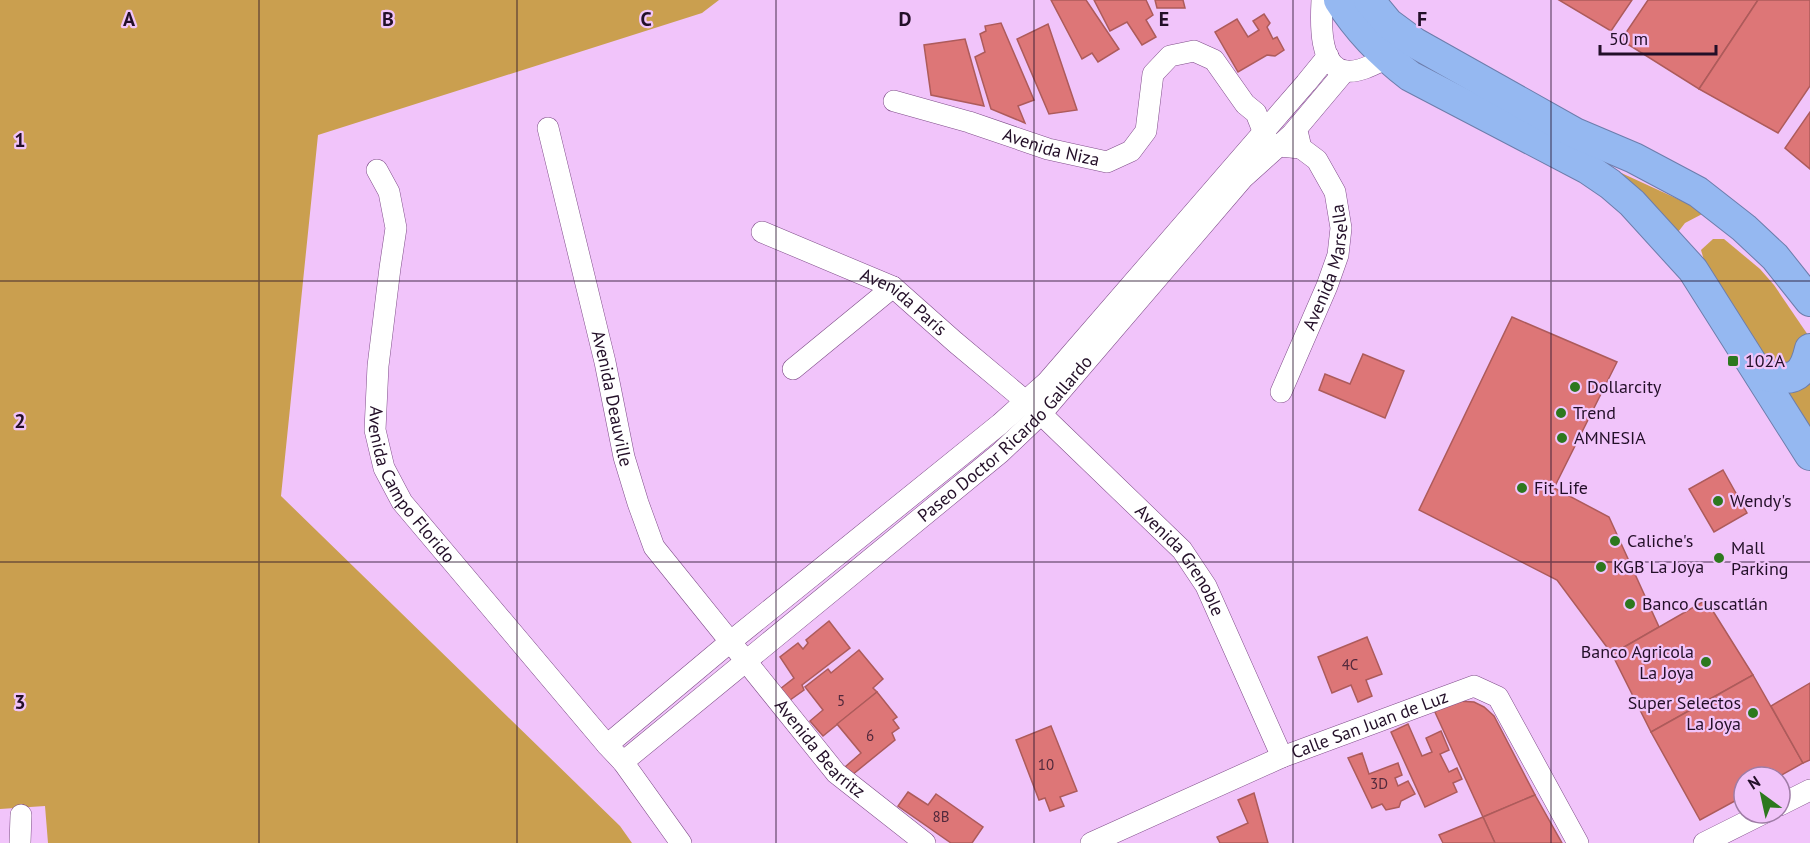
<svg xmlns="http://www.w3.org/2000/svg" width="1810" height="843" font-family="'PT Sans',sans-serif">
	<rect width="100%" height="100%" fill="#f1c4fa"/>
	<g fill="#ca9f4f">
		<polygon points="0,0 719,0 702,13 318,135 281,496 620,826 632,843 48,843 45,806 0,809"/>
		<polygon points="1617,171 1706,212 1685,223 1675,236"/>
		<polygon points="1713,239 1724,239 1760,269 1774,285 1810,338 1810,430 1708,274 1701,250"/>
	</g>
	<g fill="#dd7677" stroke="#ad5b5b" stroke-width="1.5">
		<polygon points="1051,0 1086,0 1119,49 1098,62 1092,53 1082,59"/>
		<polygon points="1094,0 1146,0 1153,15 1146,20 1156,37 1142,45 1127,22 1110,31"/>
		<polygon points="1155,0 1183,0 1185,8 1157,8"/>
		<polygon points="1559,0 1632,0 1611,31"/>
		<polygon points="1648,0 1758,0 1699,89 1621,40"/>
		<polygon points="1758,0 1810,0 1810,86 1778,133 1699,89"/>
		<polygon points="1264,14 1270,23 1267,27 1273,39 1277,37 1284,50 1275,56 1267,55 1238,72 1215,32 1237,19 1248,37 1259,30 1253,21"/>
		<polygon points="1001,23 1034,100 1018,106 1025,123 991,109 975,57 985,52 980,34 986,31 985,26"/>
		<polygon points="1048,24 1077,110 1049,114 1017,39"/>
		<polygon points="965,39 984,106 931,95 924,45"/>
		<polygon points="1810,112 1810,169 1785,148"/>
		<polygon points="1512,317 1617,362 1554,488 1609,517 1659,627 1612,654 1557,580 1419,510"/>
		<polygon points="1363,354 1404,371 1385,418 1319,390 1325,374 1350,384"/>
		<polygon points="1723,470 1747,513 1714,532 1689,489"/>
		<polygon points="1706,600 1753,675 1651,732 1612,654"/>
		<polygon points="829,621 850,648 802,685 804,690 790,700 780,689 794,678 780,657 798,643 803,649 808,643 806,640"/>
		<polygon points="1367,637 1382,674 1366,680 1372,696 1358,702 1351,685 1332,693 1318,657"/>
		<polygon points="859,650 883,679 873,688 877,692 823,736 810,721 823,710 805,687 828,669 831,673"/>
		<polygon points="1753,675 1803,763 1778,777 1744,777 1744,796 1700,820 1651,732"/>
		<polygon points="1810,683 1810,760 1803,763 1771,706"/>
		<polygon points="877,692 897,717 893,720 899,728 892,733 895,740 852,775 845,767 861,753 837,724"/>
		<polygon points="1458,701 1474,702 1484,707 1494,716 1535,795 1483,817 1434,710"/>
		<polygon points="1408,724 1422,756 1432,752 1426,738 1441,731 1449,750 1440,754 1449,772 1457,768 1462,779 1453,783 1457,792 1425,807 1391,732"/>
		<polygon points="1051,726 1077,791 1060,797 1064,806 1050,811 1045,798 1039,800 1016,740"/>
		<polygon points="1362,753 1369,774 1398,763 1402,775 1395,778 1398,786 1408,781 1415,794 1401,801 1399,807 1386,810 1382,804 1372,808 1348,758"/>
		<polygon points="908,792 928,805 936,794 983,827 972,843 951,843 898,806"/>
		<polygon points="1254,793 1268,843 1220,843 1217,837 1248,823 1238,800"/>
		<polygon points="1535,795 1562,843 1495,843 1483,817"/>
		<polygon points="1483,817 1495,843 1443,843 1439,835"/>
	</g>
	<g fill="none" stroke-linecap="round" stroke-linejoin="round">
		<g stroke="#7f4d89" stroke-width="22">
			<g id="minor">
				<path d="M1322 0C1321 20 1318 68 1346 71 1359 73 1375 64 1387 58"/>
				<path id="s1" d="M894 101 969 122 1048 149 1107 162 1131 151 1146 131 1153 74 1170 56 1194 51 1214 60 1245 104 1256 113 1265 136 1270 143 1279 146 1301 148"/>
				<path id="s2" d="M548 128 605 362 624 457 638 503 654 547 836 773 925 843"/>
				<path id="s3" d="M377 170 389 192 396 228 390 268 378 366 375 430 384 468 402 502 607 745 623 762 681 843"/>
				<path id="s4" d="M762 232 893 287 955 342 1041 414 1182 550 1206 586 1282 757"/>
				<polyline points="793,369 893,287"/>
				<path id="s5" d="M1281 392 1327 286 1338 255 1341 228 1335 192 1317 160 1301 148 1298 135"/>
				<polyline points="607,745 730,642 1000,424 1047,382 1306,83 1328,56"/>
				<path id="s6" d="M623 762 1000 453 1041 414 1243 178 1292 134 1345 71"/>
				<polyline points="1780,805 1810,790"/>
				<polyline points="20,843 21,815"/>
				<path id="s7" d="M1091 843 1282 757 1474 686 1498 697 1578 843"/>
				<polyline points="1704,843 1764,813"/>
			</g>
		</g>
		<g stroke="#6d7dab" stroke-width="32">
			<g id="highway">
				<path d="M1339 0C1358 30 1381 54 1410 76L1588 169 1610 184 1632 203 1693 270 1810 455"/>
				<polyline points="1369,0 1388,23 1415,43 1575,133 1634,158 1698,192 1744,228 1775,257 1810,301"/>
				<path d="M1760 375C1789 380 1802 383 1810 349"/>
			</g>
		</g>
		<use href="#minor" stroke="#fff" stroke-width="21"/>
		<use href="#highway" stroke="#95b8f1" stroke-width="30"/>
	</g>
	<path fill="none" stroke="#230f28" stroke-width="1.5" stroke-opacity="0.55" d="M259 0V843M517 0V843M776 0V843M1034 0V843M1293 0V843M1551 0V843M0 281H1810M0 562H1810"/>
	<g fill="#2d781e" stroke="#f1c4fa" stroke-width="2">
		<rect x="1727" y="355" width="12" height="12" rx="3"/>
		<circle cx="1575" cy="387" r="6"/>
		<circle cx="1561" cy="413" r="6"/>
		<circle cx="1562" cy="438" r="6"/>
		<circle cx="1522" cy="488" r="6"/>
		<circle cx="1718" cy="501" r="6"/>
		<circle cx="1615" cy="541" r="6"/>
		<circle cx="1719" cy="558" r="6"/>
		<circle cx="1601" cy="567" r="6"/>
		<circle cx="1630" cy="604" r="6"/>
		<circle cx="1706" cy="662" r="6"/>
		<circle cx="1753" cy="713" r="6"/>
	</g>
	<g text-anchor="middle" stroke-width="4.5" stroke-linejoin="round" paint-order="stroke">
		<g font-size="15" fill="#52293c">
			<text x="1350" y="670">4C</text>
			<text x="841" y="706">5</text>
			<text x="870" y="741">6</text>
			<text x="1046" y="770">10</text>
			<text x="1379" y="789">3D</text>
			<text x="941" y="822">8B</text>
		</g>
		<g font-size="18" fill="#230f28" stroke="#f1c4fa">
			<text dy="6" stroke="none"><textPath href="#s1" startOffset="164">Avenida Niza</textPath></text>
			<text dy="6" stroke="none"><textPath href="#s5" startOffset="134">Avenida Marsella</textPath></text>
			<text dy="6" stroke="none"><textPath href="#s4" startOffset="159">Avenida París</textPath></text>
			<text dy="6" stroke="none"><textPath href="#s2" startOffset="278">Avenida Deauville</textPath></text>
			<text dy="6" stroke="none"><textPath href="#s6" startOffset="501">Paseo Doctor Ricardo Gallardo</textPath></text>
			<text dy="6" stroke="none"><textPath href="#s3" startOffset="330">Avenida Campo Florido</textPath></text>
			<text dy="6" stroke="none"><textPath href="#s4" startOffset="540">Avenida Grenoble</textPath></text>
			<text dy="6" stroke="none"><textPath href="#s7" startOffset="303">Calle San Juan de Luz</textPath></text>
			<text dy="6" stroke="none"><textPath href="#s2" startOffset="694">Avenida Bearritz</textPath></text>
		</g>
		<g font-size="18" fill="#230f28" stroke="#f1c4fa" text-anchor="start">
			<text x="1745" y="367">102A</text>
			<text x="1587" y="393">Dollarcity</text>
			<text x="1573" y="419">Trend</text>
			<text x="1574" y="444">AMNESIA</text>
			<text x="1534" y="494">Fit Life</text>
			<text x="1730" y="507">Wendy's</text>
			<text x="1627" y="547">Caliche's</text>
			<text x="1731" y="554">Mall<tspan x="1731" dy="21">Parking</tspan></text>
			<text x="1613" y="573">KGB La Joya</text>
			<text x="1642" y="610">Banco Cuscatlán</text>
			<text x="1694" y="658" text-anchor="end">Banco Agricola<tspan x="1694" dy="21">La Joya</tspan></text>
			<text x="1741" y="709" text-anchor="end">Super Selectos<tspan x="1741" dy="21">La Joya</tspan></text>
		</g>
	</g>
	<g font-size="20" text-anchor="middle" font-weight="bold" fill="#230f28" stroke="#f1c4fa" stroke-width="4.5" stroke-linejoin="round" paint-order="stroke">
		<text x="129" y="26">A</text>
		<text x="388" y="26">B</text>
		<text x="646" y="26">C</text>
		<text x="905" y="26">D</text>
		<text x="1164" y="26">E</text>
		<text x="1422" y="26">F</text>
		<text x="20" y="147">1</text>
		<text x="20" y="428">2</text>
		<text x="20" y="709">3</text>
	</g>
	<g transform="translate(1762 795) rotate(327)"><circle r="28" fill="#f1c4fa" stroke="#9f7ca6" stroke-width="1.5"/>
	<path d="M0-4.5L10 22L0 15L-10 22Z" fill="#2d781e"/>
	<text y="-9" font-size="16" font-weight="bold" text-anchor="middle" fill="#230f28">N</text>
	</g>
	<path d="M1600 45v9h116v-9" fill="none" stroke="#230f28" stroke-width="3"/>
	<text x="1609" y="45" font-size="18" fill="#230f28" stroke="#f1c4fa" stroke-width="4.5" paint-order="stroke">50 m</text>
</svg>
